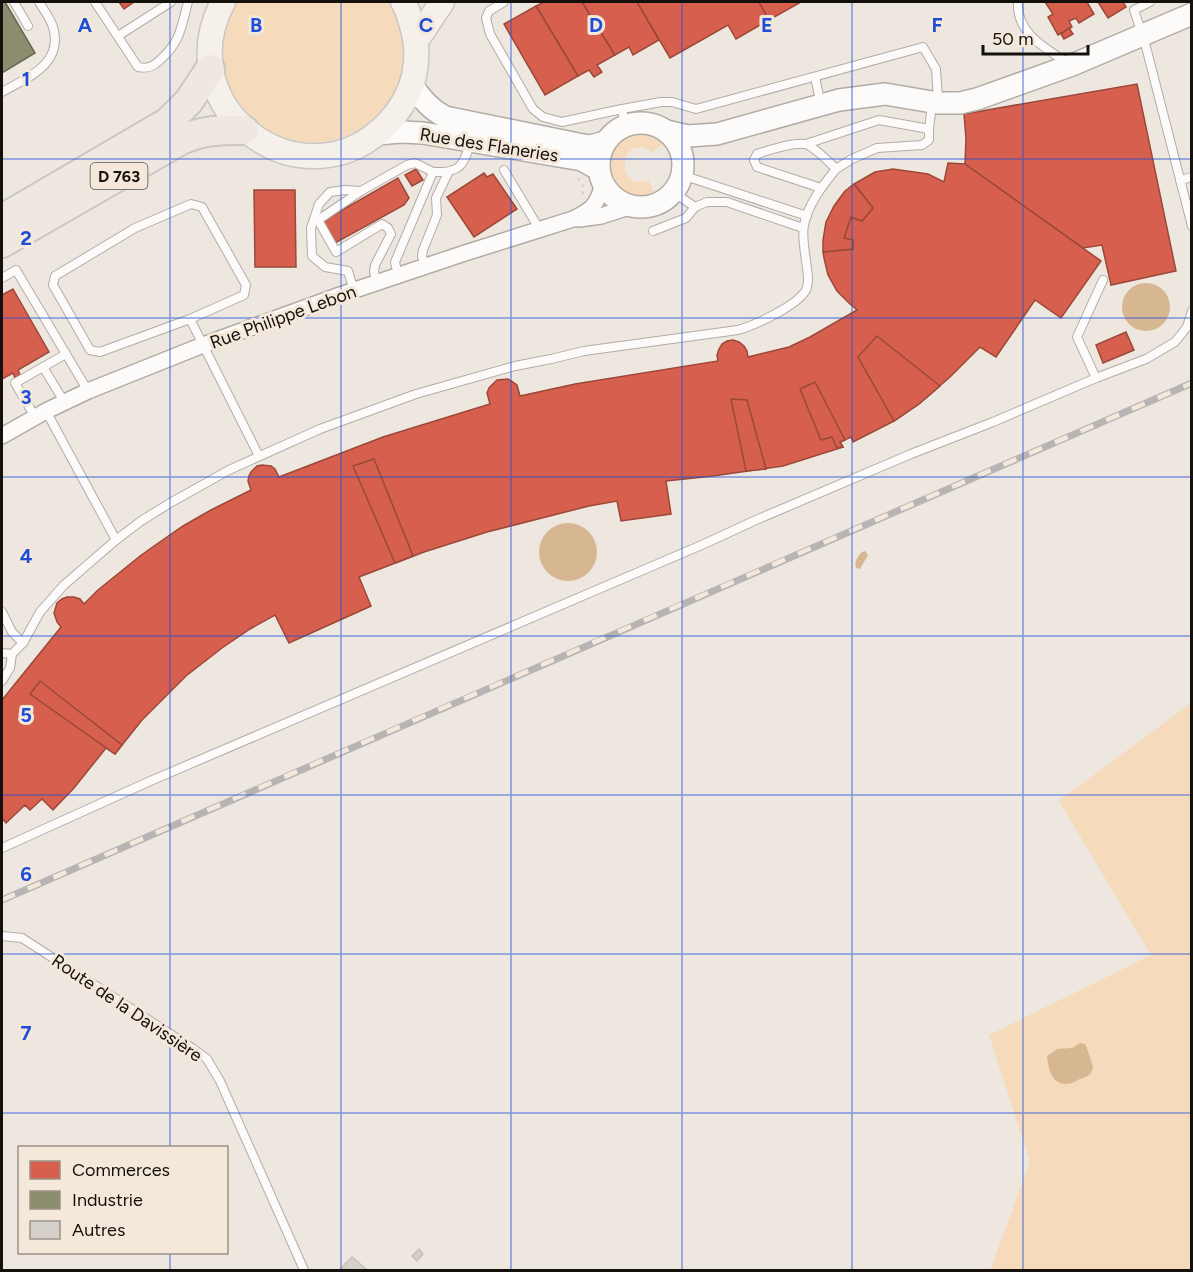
<svg xmlns="http://www.w3.org/2000/svg" width="1193" height="1272" font-family="Figtree,sans-serif">
	<rect width="100%" height="100%" fill="#eee7e0"/>
	<g fill="#f5dbbc">
		<path d="M236 2H390C393 10 399 18 401 26 404 34 404 45 404 54 405 69 399 85 392 97 361 150 285 159 244 111 232 96 223 78 222 58 222 39 224 17 236 2Z"/>
		<path d="M644 133 658 138 664 143 652 152C619 130 614 194 648 180L655 193C606 213 588 135 644 133Z"/>
		<polygon points="1191,703 1191,1270 990,1270 1030,1162 989,1035 1151,955 1059,801"/>
	</g>
	<g fill="#d7b791">
		<circle cx="1146" cy="307" r="24"/>
		<circle cx="568" cy="552" r="29"/>
		<path d="M865 551 868 555 860 569 856 568C854 562 858 556 862 552Z"/>
		<path d="M1080 1043 1085 1044C1088 1050 1091 1061 1093 1067 1091 1076 1088 1076 1080 1079 1076 1081 1071 1084 1067 1084 1052 1085 1048 1068 1047 1056L1057 1049 1072 1048Z"/>
	</g>
	<g fill="#d6604d" stroke="#9c4839" stroke-width="1.5">
		<polygon points="119,2 134,2 124,9"/>
		<polygon points="544,2 582,2 615,55 597,65 602,72 594,77 589,70 578,76 536,6"/>
		<polygon points="582,2 637,2 659,40 633,55 629,47 615,55"/>
		<polygon points="637,2 759,2 769,20 736,39 728,25 670,58"/>
		<polygon points="759,2 801,2 769,20"/>
		<polygon points="1045,2 1087,2 1094,14 1079,23 1076,18 1069,21 1072,27 1058,35 1048,17 1053,14"/>
		<polygon points="1098,2 1123,2 1126,7 1108,18"/>
		<polygon points="536,6 578,76 545,95 504,24"/>
		<polygon points="1069,28 1073,34 1064,39 1061,34"/>
		<polygon points="1137,84 1176,271 1111,285 1102,245 1083,248 965,164 966,138 964,114"/>
		<polygon points="948,163 965,164 1101,261 1061,318 1035,300 996,357 980,347 950,377 919,404 894,421 853,442 851,437 840,442 843,447 783,466 713,476 666,481 671,514 621,521 617,501 589,506 487,532 424,552 359,577 371,606 289,643 275,615 250,629 222,648 186,676 142,720 115,754 106,748 74,788 53,810 42,799 30,810 25,805 6,823 2,818 2,700 61,627 57,622 54,613 57,603 62,599 67,597 74,597 80,599 84,604 98,590 140,556 154,546 183,526 211,510 251,490 248,481 249,476 251,472 257,466 262,465 271,466 275,469 279,477 383,437 490,404 487,393 489,388 497,380 508,379 513,382 517,385 520,396 575,384 718,361 717,355 719,349 722,344 727,341 733,340 739,342 744,346 747,351 748,357 789,347 810,337 857,310 850,304 837,291 828,275 824,258 823,252 853,249 853,240 844,238 851,217 862,221 873,208 854,184 875,172 893,169 928,174 944,182"/>
		<polygon points="416,169 423,180 412,186 405,175"/>
		<polygon points="484,173 487,177 493,174 517,209 474,237 447,197"/>
		<polygon points="398,178 409,198 404,205 335,243 323,221"/>
		<polygon points="854,184 873,208 862,221 851,217 844,238 853,240 853,249 823,252 823,240 826,222 834,206 845,191"/>
		<polygon points="254,190 295,190 296,267 255,267"/>
		<polygon points="13,289 49,352 18,370 20,375 15,378 13,373 2,379 2,295"/>
		<polygon points="1126,332 1134,350 1103,363 1096,345"/>
		<polygon points="877,336 940,386 919,404 894,421 858,357"/>
		<polygon points="815,382 845,440 840,442 843,447 837,448 832,437 821,440 800,389"/>
		<polygon points="731,399 747,400 766,469 746,471"/>
		<polygon points="374,459 413,556 395,563 353,466"/>
		<polygon points="40,681 122,745 115,754 30,694"/>
	</g>
	<polygon fill="#8c8c6e" stroke="#686750" stroke-width="1.5" points="2,2 5,2 35,53 2,73"/>
	<g fill="#d6d0ca" stroke="#c5c0ba" stroke-width="1.5">
		<polygon points="419,1249 423,1254 417,1261 412,1256"/>
		<polygon points="352,1257 367,1270 340,1269"/>
	</g>
	<g fill="none" stroke-linecap="round" stroke-linejoin="round">
		<g stroke="#b2aca6" stroke-width="10">
			<g id="lane">
				<polyline points="14,2 28,26"/>
				<path d="M95 2 138 67C147 69 153 67 160 60 181 41 181 28 188 2"/>
				<polyline points="504,2 489,11 486,18 490,34 533,109 543,117 562,122 622,109 661,102 672,102 696,109 923,47 936,69 938,100"/>
				<path d="M1018 2C1016 33 1045 48 1068 63"/>
				<polyline points="1150,2 1134,10 1145,43 1192,226"/>
				<polyline points="118,36 171,2"/>
				<polyline points="815,77 821,105"/>
				<path d="M2 92C27 78 64 64 53 27 50 18 44 10 39 2"/>
				<polyline points="622,109 625,126"/>
				<polyline points="929,129 932,104"/>
				<polyline points="806,144 879,120 929,129 929,140 922,145 877,148 852,159 836,169"/>
				<polyline points="504,170 540,230"/>
				<path d="M433 172C459 173 463 167 470 144"/>
				<polyline points="682,175 807,216"/>
				<polyline points="1180,180 1192,177"/>
				<polyline points="673,192 695,207 707,202 727,202 803,228"/>
				<polyline points="653,231 686,218 695,207"/>
				<polyline points="426,266 422,257 423,250 437,215 436,198 448,173"/>
				<polyline points="2,278 16,270 88,391"/>
				<polyline points="377,283 374,272 375,265 391,234 388,228 382,224 336,252 318,220 361,191 407,165 415,163 433,172 395,262 398,276"/>
				<polyline points="354,291 348,271 325,267 312,256 311,228 319,204 330,192 345,190 361,191"/>
				<polyline points="190,319 100,352 90,350 53,285 55,276 135,228 191,204 202,207 246,285 244,295 190,319 259,456"/>
				<polyline points="43,367 65,403"/>
				<polyline points="1096,378 1077,337 1103,280"/>
				<polyline points="46,411 116,540"/>
				<polyline points="35,417 15,383 66,354"/>
				<path d="M2 612 12 632 23 643 40 612 64 585 116 540 141 521 170 503 229 470 320 429 416 394 515 366 551 359 584 351 738 330C755 325 797 306 806 290 808 286 808 281 808 277 807 262 801 238 804 225 808 204 823 185 836 169 829 162 815 147 805 144 793 142 769 150 757 154L754 160 757 167 821 188"/>
				<polyline points="2,653 12,654 23,643"/>
				<polyline points="2,681 10,668 12,654"/>
				<polyline points="2,848 148,782 704,544 756,520 911,454 993,422 1096,378 1146,359 1175,342 1187,327 1192,311"/>
				<polyline points="2,936 22,938 192,1048 207,1059 220,1081 304,1270"/>
			</g>
		</g>
		<g stroke="#b2aca6" stroke-width="18">
			<g id="street">
				<polyline points="579,219 601,216 632,206"/>
				<path d="M2 436 46 411 88 391 203 345 340 295 465 253 573 219C593 209 596 206 603 185"/>
			</g>
		</g>
		<g stroke="#b2aca6" stroke-width="24">
			<g id="secondary">
				<path d="M412 85C422 99 430 109 445 117L578 144 590 146 605 142"/>
				<circle cx="641" cy="165" r="42"/>
				<polyline points="666,131 688,136 717,134 839,100 885,94 938,103 960,103 977,99 1072,65 1192,14"/>
				<polyline points="377,134 401,132 423,133 582,160 598,169"/>
			</g>
		</g>
		<g stroke="#cac6c3" stroke-width="27">
			<g id="primary">
				<path d="M223 2C166 110 305 210 388 123 400 110 410 94 414 76 418 56 417 42 411 22 409 15 407 8 403 2"/>
				<polyline points="416,41 442,2"/>
			</g>
		</g>
		<g stroke="#cac6c3" stroke-width="32">
			<g id="highway">
				<polyline points="2,219 168,122 189,101 210,69"/>
				<path d="M2 243 181 140C203 130 220 130 244 130"/>
			</g>
		</g>
		<polyline stroke="#d2d0cd" stroke-width="2" stroke-dasharray="3 4.5" stroke-linecap="butt" points="578,178 583,186 583,195"/>
		<use href="#lane" stroke="#fcfbfa" stroke-width="8"/>
		<use href="#street" stroke="#fcfbfa" stroke-width="15"/>
		<use href="#secondary" stroke="#fcfbfa" stroke-width="21"/>
		<use href="#primary" stroke="#f5f0ea" stroke-width="24"/>
		<use href="#highway" stroke="#efe8e0" stroke-width="28"/>
		<g stroke="#b6b5b3" stroke-width="7">
			<path id="rail" d="M2 900C398 727 795 555 1192 383"/>
		</g>
		<use href="#rail" stroke="#f4e8da" stroke-width="4.5" stroke-dasharray="14" stroke-linecap="butt"/>
	</g>
	<path fill="none" stroke="#1d4ed8" stroke-width="1.5" stroke-opacity="0.55" d="M170 2V1148M341 2V1270M511 2V1270M682 2V1270M852 2V1270M1023 2V1270M2 159H1192M2 318H1192M2 477H1192M2 636H1192M2 795H1192M2 954H1192M2 1113H1192M170 1252V1270"/>
	<g text-anchor="middle" stroke-width="6" stroke-linejoin="round" paint-order="stroke">
		<rect fill="#f4e8da" stroke="#575149" stroke-width="1.5" x="90.5" y="163" width="57" height="26" rx="4.5"/>
		<g font-size="16" font-weight="bold" fill="#14100b">
			<text x="119" y="182">D 763</text>
		</g>
		<g font-size="18" fill="#14100b" stroke="#f4e8da">
			<text transform="translate(489 145) rotate(9)" y="6">Rue des Flaneries</text>
			<text transform="translate(283 317) rotate(-20)" y="6">Rue Philippe Lebon</text>
			<text transform="translate(127 1008) rotate(34)" y="6">Route de la Davissière</text>
		</g>
	</g>
	<g font-size="20" text-anchor="middle" font-weight="bold" fill="#1d4ed8" stroke="#f4e8da" stroke-width="6" stroke-linejoin="round" paint-order="stroke">
		<text x="85" y="32">A</text>
		<text x="256" y="32">B</text>
		<text x="426" y="32">C</text>
		<text x="596" y="32">D</text>
		<text x="767" y="32">E</text>
		<text x="937" y="32">F</text>
		<text x="26" y="86">1</text>
		<text x="26" y="245">2</text>
		<text x="26" y="404">3</text>
		<text x="26" y="563">4</text>
		<text x="26" y="722">5</text>
		<text x="26" y="881">6</text>
		<text x="26" y="1040">7</text>
	</g>
	<rect width="1193" height="1272" fill="none" stroke="#14100b" stroke-width="6"/>
	<rect x="18" y="1146" width="210" height="108" fill="#f4e8da" stroke="#9a9287" stroke-width="1.5"/>
	<rect x="30" y="1161" width="30" height="18" fill="#d6604d" stroke="#9a9287" stroke-width="1.5"/>
	<text x="72" y="1176" font-size="18" fill="#14100b">Commerces</text>
	<rect x="30" y="1191" width="30" height="18" fill="#8c8c6e" stroke="#9a9287" stroke-width="1.5"/>
	<text x="72" y="1206" font-size="18" fill="#14100b">Industrie</text>
	<rect x="30" y="1221" width="30" height="18" fill="#d6d0ca" stroke="#9a9287" stroke-width="1.5"/>
	<text x="72" y="1236" font-size="18" fill="#14100b">Autres</text>
	<path d="M983 45v9h105v-9" fill="none" stroke="#14100b" stroke-width="3"/>
	<text x="992" y="45" font-size="18" fill="#14100b" stroke="#f4e8da" stroke-width="4.5" paint-order="stroke">50 m</text>
</svg>
